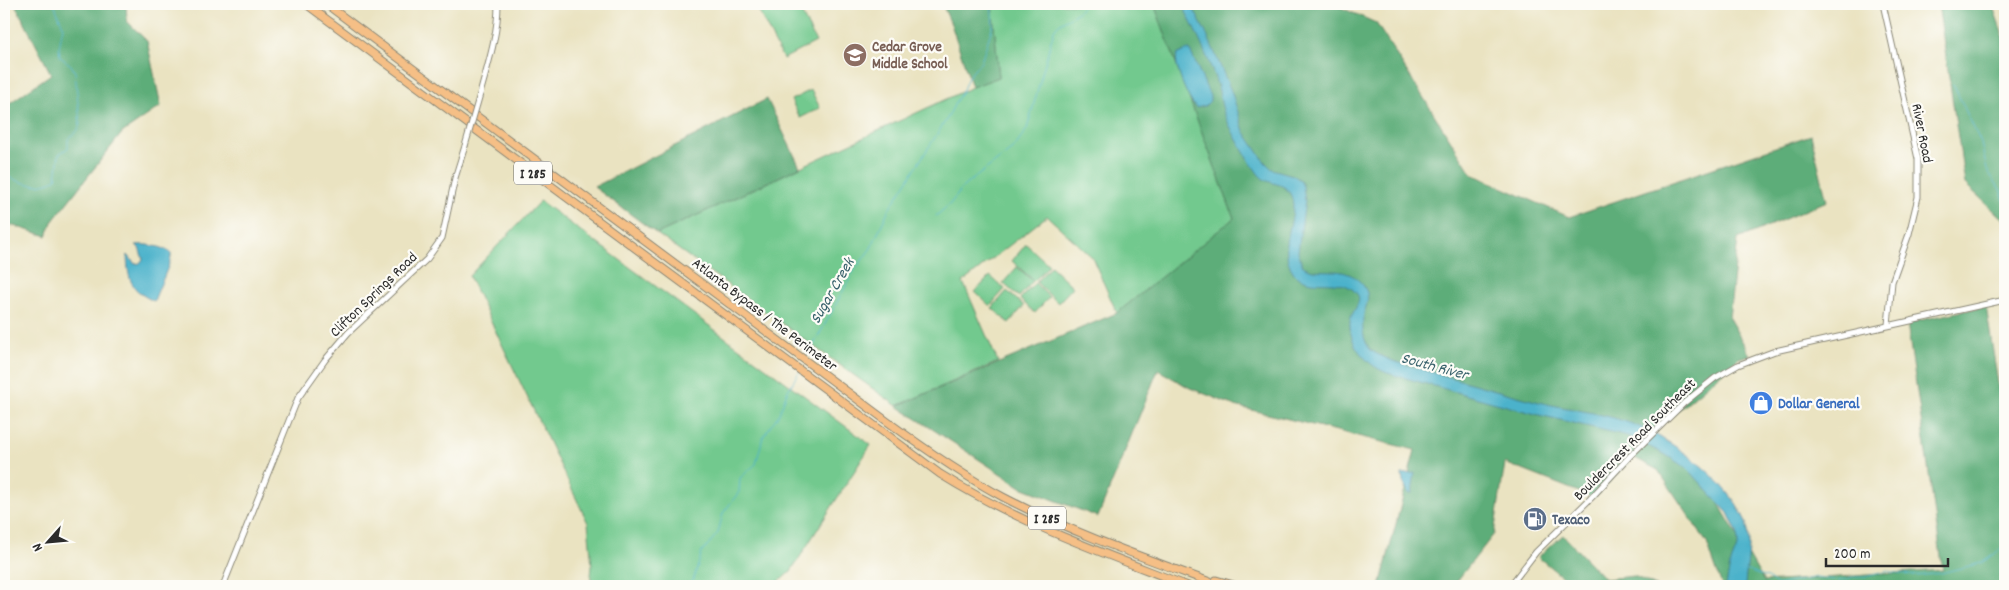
<svg xmlns="http://www.w3.org/2000/svg" width="2009" height="590" font-family="Dekko,sans-serif">
	<rect width="100%" height="100%" fill="#fdfcf7"/>
	<filter id="ink" filterUnits="userSpaceOnUse"><feTurbulence type="fractalNoise" baseFrequency=".02" numOctaves="2"/><feDisplacementMap in="SourceGraphic" scale="10" xChannelSelector="R" yChannelSelector="G"/><feConvolveMatrix kernelMatrix="1 2 1 2 8 2 1 2 1" color-interpolation-filters="sRGB"/></filter>
	<filter id="wash" filterUnits="userSpaceOnUse"><feTurbulence type="fractalNoise" baseFrequency=".0096" numOctaves="4" result="noise"/><feDisplacementMap in="SourceGraphic" scale="20" xChannelSelector="R" yChannelSelector="G"/><feGaussianBlur stdDeviation="1.12" result="paint"/><feColorMatrix in="noise" values="0 0 0 0 0 0 0 0 0 0 0 0 0 0 0 0 0 1.4 0 .05"/><feComposite in="paint" operator="in"/></filter>
	<g filter="url(#wash)">
		<rect width="100%" height="100%" fill="#eae3c1"/>
		<g fill="#72c98e" stroke="#4e7a5c">
			<polygon points="755,4 797,4 816,42 783,59"/>
			<polygon points="992,4 1154,4 1234,218 1117,313 1092,257 1047,216 963,282 998,362 897,406 657,234 972,87 999,77"/>
			<polygon points="811,90 820,108 800,118 791,100"/>
			<polygon points="540,201 871,445 791,571 774,586 590,586 592,566 588,523 469,276"/>
			<polygon points="1026,244 1049,265 1034,281 1012,261"/>
			<polygon points="1051,266 1073,287 1058,303 1036,282"/>
			<polygon points="1017,267 1033,281 1019,297 1003,283"/>
			<polygon points="990,276 1005,289 990,306 975,292"/>
			<polygon points="1035,283 1049,297 1035,313 1020,299"/>
			<polygon points="1007,291 1024,306 1009,323 992,308"/>
		</g>
		<g fill="#5dad79" stroke="#446c52">
			<polygon points="15,4 126,4 127,21 147,41 161,106 122,133 52,222 47,236 4,223 4,107 51,74"/>
			<polygon points="942,4 992,4 999,77 972,87 951,24"/>
			<polygon points="1154,4 1333,4 1376,23 1472,174 1569,217 1811,135 1827,201 1738,239 1729,318 1750,355 1739,358 1652,433 1696,464 1764,582 1943,570 1907,323 1986,306 2005,429 2005,586 1722,586 1707,543 1658,470 1633,457 1594,498 1505,463 1494,534 1453,586 1380,586 1415,450 1235,406 1190,388 1158,370 1098,517 1021,487 897,406 1117,313 1234,218"/>
			<polygon points="1938,4 1992,4 2005,40 2005,221 1965,184"/>
			<polygon points="767,99 800,167 657,234 594,187"/>
			<polygon points="1563,535 1605,579 1634,576 1656,586 1561,586 1566,580 1538,557"/>
		</g>
		<g fill="#4cb2cb" stroke="#3c6e7b">
			<path d="M1182 4H1191L1208 37 1232 93 1244 131 1265 162 1272 169 1293 175 1300 180 1303 186 1305 201 1298 252 1302 265C1318 278 1344 261 1363 285 1371 296 1367 302 1364 314 1361 324 1363 344 1372 351 1378 355 1387 358 1393 361 1442 375 1491 389 1539 402 1567 409 1597 412 1624 421 1666 434 1731 480 1746 523 1753 544 1746 565 1745 586H1726L1730 565 1738 545 1737 532 1728 513 1689 470 1666 455 1628 436 1539 415 1387 373C1367 365 1348 345 1350 321 1351 312 1363 302 1357 294 1341 273 1309 292 1294 273 1274 246 1303 213 1289 192 1283 182 1268 185 1260 176 1249 163 1228 126 1223 110 1220 101 1220 92 1217 84 1208 57 1195 30 1182 4Z"/>
			<path d="M1186 50H1190L1210 96V101L1205 106 1196 108C1188 100 1173 65 1177 55Z"/>
			<path d="M136 245C146 244 164 246 171 253 173 260 157 291 154 301 131 291 128 280 127 256L128 255 135 264 140 263 143 259 139 248Z"/>
			<polygon points="1415,473 1412,493 1409,494 1403,482 1402,474"/>
		</g>
		<g fill="none" stroke-linecap="round" stroke-linejoin="round">
			<g stroke="#4cb2cb" stroke-width="1">
				<polyline points="1953,84 1981,143 1987,170 2000,189 2005,202"/>
				<path d="M4 175C22 183 37 190 56 179L59 154 68 148V139L78 130 80 123 75 72 71 65 60 57 59 48 63 26 54 4"/>
				<path d="M936 216 950 204 964 186 1015 147 1027 129 1054 30C1062 17 1075 20 1084 4"/>
				<polyline points="807,357 854,271 871,248 888,211 948,117 956,101 962,92 968,77 981,62 993,25 991,4"/>
				<polyline points="1745,570 1767,578 1778,585 1817,577 1840,581 1852,577 1866,577 1887,571 1917,576 1941,573 1981,563 2005,547"/>
				<polyline points="689,586 694,578 702,552 718,533 723,513 739,492 740,478 756,464 763,437 779,414 787,392 799,372"/>
			</g>
		</g>
	</g>
	<g filter="url(#ink)">
		<g fill="none" stroke-linecap="round" stroke-linejoin="round">
			<g stroke="#8a8776" stroke-width="7">
				<g id="minor">
					<polyline points="1883,4 1918,159 1918,197 1909,234 1892,282 1888,325"/>
					<path d="M480 94C488 64 498 35 498 4"/>
					<polyline points="223,586 298,398 325,360 348,333 427,259 442,238 455,178 465,146"/>
					<polyline points="1510,586 1536,552 1590,499 1630,456 1684,403 1715,378 1738,365 1775,351 2005,300"/>
				</g>
			</g>
			<g stroke="#8a8776" stroke-width="9">
				<g id="highway">
					<path d="M306 4 940 474C1020 524 1101 552 1188 586"/>
					<path d="M326 4 888 422C925 449 962 475 1003 497 1072 533 1148 559 1221 586"/>
					<polyline points="1216,580 1237,586"/>
				</g>
			</g>
			<use href="#minor" stroke="#fff" stroke-width="5"/>
			<use href="#highway" stroke="#f5bf86" stroke-width="7"/>
			<g stroke="#8a8776" stroke-width="7" stroke-linecap="butt">
				<polyline id="minor-bridge" points="465,146 480,94"/>
			</g>
			<use href="#minor-bridge" stroke="#fff" stroke-width="5"/>
		</g>
	</g>
	<defs>
		<g id="school-disc" transform="scale(1.25)"><circle r="9.5" fill="#8d6e63" stroke="#fdfcf7"/><path d="M0-5L7-2L0 1L-7-2ZM-4 1L0 2.5L4 1V4Q0 6-4 4Z" fill="#fff"/></g>
		<g id="shop-disc" transform="scale(1.25)"><circle r="9.5" fill="#3f7fe0" stroke="#fdfcf7"/><path d="M-5-2.5h2.3a2.7 3.5 0 0 1 5.4 0H5L5.5 6h-11ZM-1.5-2.5h3a1.5 2.3 0 0 0-3 0Z" fill="#fff"/></g>
		<g id="fuel-disc" transform="scale(1.25)"><circle r="9.5" fill="#5c6f8a" stroke="#fdfcf7"/><path d="M-5.5-6h7V0h2V4h1.3V-2.5L3-4.5l.8-.8L6-3V5H2.5V1h-1V6h-7ZM-4.2-4.7v3.2H.2V-4.7Z" fill="#fff"/></g>
	</defs>
	<g fill-rule="evenodd">
		<use href="#school-disc" x="855" y="55"/>
		<use href="#shop-disc" x="1761" y="403"/>
		<use href="#fuel-disc" x="1535" y="519"/>
	</g>
	<g text-anchor="middle" stroke-width="4.5" stroke-linejoin="round" paint-order="stroke">
		<g fill="#fdfcf7" stroke="#6a6a68" stroke-width="1">
			<rect x="514" y="161.5" width="38" height="23" rx="4"/>
			<rect x="1028" y="506.5" width="38" height="23" rx="4"/>
		</g>
		<g font-size="14" font-weight="bold" fill="#2b2b2b">
			<text x="533" y="178">I 285</text>
			<text x="1047" y="523">I 285</text>
		</g>
		<g font-size="15" font-weight="bold" fill="#785e54" stroke="#fdfcf7" text-anchor="start">
			<text x="872" y="51">Cedar Grove<tspan x="872" dy="17">Middle School</tspan></text>
		</g>
		<g font-size="15" fill="#2b2b2b" stroke="#fdfcf7">
			<text transform="translate(1923 133) rotate(79)" y="5">River Road</text>
			<text transform="translate(373 294) rotate(-44)" y="5">Clifton Springs Road</text>
			<text transform="translate(765 314) rotate(37)" y="5">Atlanta Bypass / The Perimeter</text>
			<text transform="translate(1634 439) rotate(-45)" y="5">Bouldercrest Road Southeast</text>
		</g>
		<g font-size="15" font-weight="bold" fill="#366cbe" stroke="#fdfcf7" text-anchor="start">
			<text x="1778" y="408">Dollar General</text>
		</g>
		<g font-size="15" font-weight="bold" fill="#4e5e75" stroke="#fdfcf7" text-anchor="start">
			<text x="1552" y="524">Texaco</text>
		</g>
		<g font-size="16" font-style="italic" fill="#38616b" stroke="#fdfcf7">
			<text transform="translate(831 290) rotate(-60)" y="6">Sugar Creek</text>
			<text transform="translate(1435 365) rotate(15)" y="6">South River</text>
		</g>
	</g>
	<rect width="2009" height="590" fill="none" stroke="#fdfcf7" stroke-width="20"/>
	<g transform="translate(48 542) rotate(243)" stroke="#fdfcf7" stroke-width="4" paint-order="stroke">
	<path d="M0-4L9 19L0 12L-9 19Z" fill="#2b2b2b"/>
	<text y="-8" font-size="14" font-weight="bold" text-anchor="middle" fill="#2b2b2b">N</text>
	</g>
	<path d="M1826 558v8h122v-8" fill="none" stroke="#2b2b2b" stroke-width="2.5"/>
	<text x="1834" y="558" font-size="15" fill="#2b2b2b" stroke="#fdfcf7" stroke-width="4" paint-order="stroke">200 m</text>
</svg>
